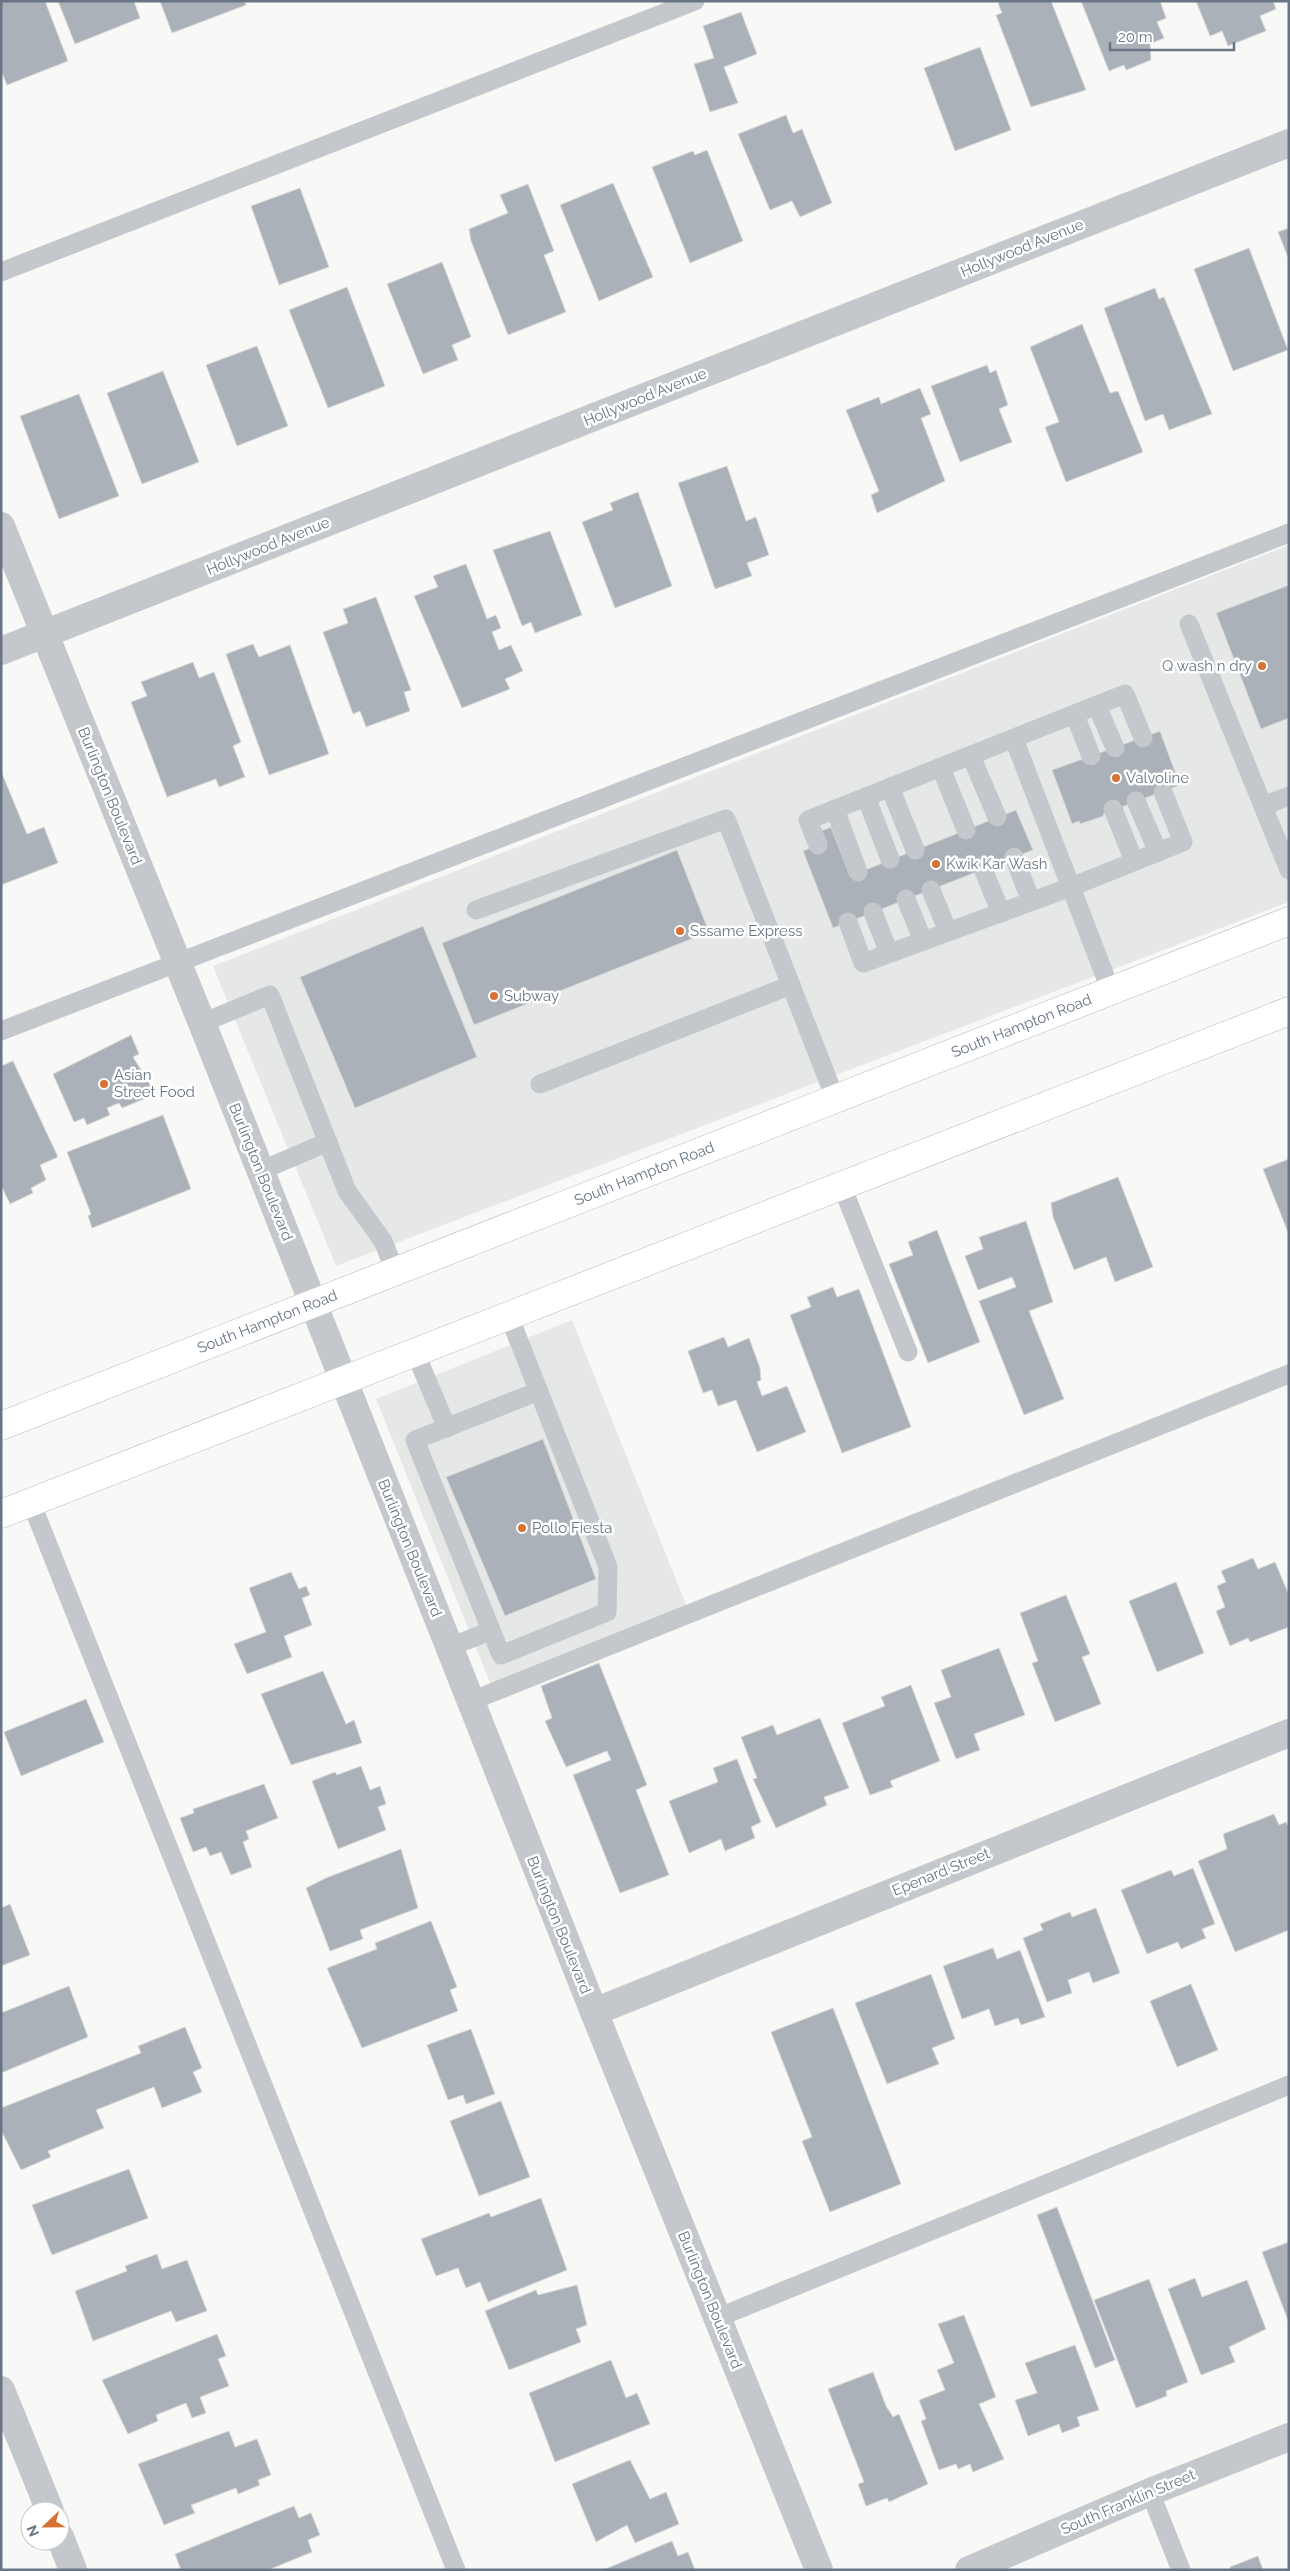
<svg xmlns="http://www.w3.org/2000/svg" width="1290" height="2571" font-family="Raleway,sans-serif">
	<rect width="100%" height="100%" fill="#f8f8f6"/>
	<g fill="#e6e7e7">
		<polygon points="1289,545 1289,902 336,1266 213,966"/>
		<polygon points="572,1320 693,1622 497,1700 376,1399"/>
	</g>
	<g fill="#abb1b8" stroke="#d9dad8">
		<polygon points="1,1 45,1 68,61 7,85 1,70"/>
		<polygon points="58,1 134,1 140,18 75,44"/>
		<polygon points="160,1 244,1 246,5 172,33"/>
		<polygon points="1001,1 1051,1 1086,90 1031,107 996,15 1002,13 998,3"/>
		<polygon points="1081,1 1160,1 1166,18 1157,22 1164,38 1150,44 1151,60 1126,70 1124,65 1109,71"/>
		<polygon points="1196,1 1273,1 1276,9 1260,16 1266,31 1228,46 1222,31 1210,36"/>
		<polygon points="741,12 757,54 724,67 738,103 710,112 694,64 714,58 703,26"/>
		<polygon points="980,47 1011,130 955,151 924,68"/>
		<polygon points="786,115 793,133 802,129 832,203 800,217 792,201 770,210 738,134"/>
		<polygon points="707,150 743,241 690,263 652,167 693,151 695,155"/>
		<polygon points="613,183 653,277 599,301 560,205"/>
		<polygon points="528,184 554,251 544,255 566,312 508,335 471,241 469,229 508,213 500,195"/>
		<polygon points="300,188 329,267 279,285 251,206"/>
		<polygon points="1289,228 1289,260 1278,232"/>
		<polygon points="1249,248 1288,350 1233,371 1194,269"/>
		<polygon points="442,262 471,337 452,345 458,360 423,374 387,284"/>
		<polygon points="347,287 385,386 328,408 289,310"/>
		<polygon points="1155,288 1159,299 1164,297 1212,414 1169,430 1163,414 1145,421 1104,308"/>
		<polygon points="1082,324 1110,393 1118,391 1143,452 1066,482 1045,427 1059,422 1030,347"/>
		<polygon points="257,346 288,426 237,446 206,365"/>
		<polygon points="987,365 990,373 996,370 1008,405 999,409 1012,442 960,462 931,386"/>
		<polygon points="163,371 199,462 142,484 107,393"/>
		<polygon points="920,388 931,414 921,418 945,481 877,513 871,495 879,491 846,410 879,397 881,404"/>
		<polygon points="79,394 119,496 59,519 20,416"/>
		<polygon points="727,466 746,521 756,517 769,555 747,563 752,576 715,589 678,483"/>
		<polygon points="638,492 672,586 615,608 582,522 613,510 610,503"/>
		<polygon points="550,531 582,615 535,633 531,622 522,626 493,550"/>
		<polygon points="466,564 487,619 496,615 501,628 492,632 499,650 511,645 523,671 505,679 510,689 462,708 414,596 438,587 433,576"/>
		<polygon points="1289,585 1289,718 1261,729 1216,613"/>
		<polygon points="376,597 411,690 404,692 410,711 366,727 360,711 353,714 323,632 348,623 343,609"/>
		<polygon points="253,644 259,657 290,645 329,754 269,775 226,654"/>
		<polygon points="193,662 199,678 214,672 241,742 233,746 245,777 219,787 216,779 167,797 131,702 147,696 141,682"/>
		<polygon points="1160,731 1180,785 1103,814 1104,816 1080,824 1079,821 1072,824 1052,770"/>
		<polygon points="1,771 27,834 44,827 58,863 1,885"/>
		<polygon points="1016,810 1033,850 833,928 803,851 820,844 816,833 831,827 850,876"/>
		<polygon points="677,850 709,932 474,1025 442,943"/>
		<polygon points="423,926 477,1057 355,1108 300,977"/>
		<polygon points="131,1035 139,1054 133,1057 156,1094 122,1108 119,1103 107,1108 110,1115 87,1125 84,1118 74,1122 53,1074"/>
		<polygon points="13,1061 58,1157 40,1165 46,1180 31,1188 33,1193 10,1204 1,1185 1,1066"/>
		<polygon points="163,1115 191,1189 92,1228 88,1216 91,1214 67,1152"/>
		<polygon points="1289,1159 1289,1235 1263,1169"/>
		<polygon points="1118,1177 1153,1267 1115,1282 1106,1257 1074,1270 1053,1217 1051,1203"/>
		<polygon points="1026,1221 1053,1302 1029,1311 1064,1399 1024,1415 979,1301 1016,1287 1012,1277 978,1290 965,1256 983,1249 979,1237"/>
		<polygon points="937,1230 980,1342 928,1363 889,1264 913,1255 908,1242"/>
		<polygon points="833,1287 837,1297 859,1289 911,1427 842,1453 790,1315 811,1307 807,1297"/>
		<polygon points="724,1337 728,1347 749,1338 760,1368 761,1380 757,1382 762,1396 787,1386 806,1432 757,1452 736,1400 718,1406 712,1390 703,1393 688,1351"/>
		<polygon points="543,1439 596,1579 505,1616 446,1477"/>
		<polygon points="1253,1558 1258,1569 1275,1562 1289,1595 1289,1627 1250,1642 1248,1638 1230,1646 1216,1611 1225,1607 1217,1586 1226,1582 1221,1571"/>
		<polygon points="291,1572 299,1589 306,1586 310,1595 302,1598 312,1625 284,1636 292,1657 247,1674 234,1644 266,1632 249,1588"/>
		<polygon points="1176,1582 1204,1653 1157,1672 1129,1601"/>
		<polygon points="1066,1595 1090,1654 1082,1657 1101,1704 1055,1722 1032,1663 1038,1661 1020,1613"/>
		<polygon points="999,1648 1025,1715 974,1734 980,1750 956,1759 934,1703 951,1697 941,1670"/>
		<polygon points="599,1663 647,1785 636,1790 669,1875 620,1893 573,1775 611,1760 607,1751 566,1767 545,1721 552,1718 541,1686"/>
		<polygon points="323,1671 346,1724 354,1720 362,1743 291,1765 261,1694"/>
		<polygon points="911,1685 940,1761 890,1781 893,1787 870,1795 842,1723 885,1706 881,1697"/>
		<polygon points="86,1699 104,1742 21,1776 4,1732"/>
		<polygon points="820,1718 849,1788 824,1797 827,1805 776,1828 753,1779 757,1778 741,1737 773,1725 777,1735"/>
		<polygon points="737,1759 761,1822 751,1827 755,1838 725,1851 721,1839 689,1853 669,1801 718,1782 713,1768"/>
		<polygon points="361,1766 370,1790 380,1786 386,1804 378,1807 386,1830 338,1849 312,1781 335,1772 337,1775"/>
		<polygon points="264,1784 278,1818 246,1831 249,1839 243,1842 252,1867 231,1875 221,1852 210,1856 206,1847 193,1852 180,1818 194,1813 193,1809"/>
		<polygon points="1274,1814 1279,1825 1286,1822 1289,1828 1289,1930 1235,1952 1198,1861 1227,1849 1223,1834"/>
		<polygon points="401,1849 418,1908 360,1930 363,1939 330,1951 306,1888 326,1878"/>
		<polygon points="1193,1868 1215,1924 1202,1929 1206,1938 1181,1949 1178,1942 1147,1954 1121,1890 1171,1870 1174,1876"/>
		<polygon points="10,1904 30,1955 1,1966 1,1908"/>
		<polygon points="1096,1908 1120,1973 1093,1983 1089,1972 1068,1980 1072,1993 1047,2002 1023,1938 1043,1930 1040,1924 1070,1912 1072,1917"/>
		<polygon points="431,1921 457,1987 450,1990 458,2011 362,2048 327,1968 377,1949 375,1943"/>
		<polygon points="993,1948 997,1959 1020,1950 1045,2017 1021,2025 1018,2018 995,2026 989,2009 962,2019 943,1966"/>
		<polygon points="931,1974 955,2039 932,2048 939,2064 887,2084 855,2003"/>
		<polygon points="1191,1984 1218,2050 1177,2067 1150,2001"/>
		<polygon points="69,1986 88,2037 1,2073 1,2013"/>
		<polygon points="833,2008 901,2184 830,2212 802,2141 812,2137 771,2032"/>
		<polygon points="185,2027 202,2068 193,2072 202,2092 162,2108 154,2087 96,2110 104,2128 48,2151 51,2157 21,2170 1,2130 1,2108 141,2053 138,2046"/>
		<polygon points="471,2029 495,2094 466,2104 463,2095 448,2100 427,2045"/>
		<polygon points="501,2101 530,2177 479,2196 450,2121"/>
		<polygon points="129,2169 148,2218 52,2255 32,2205"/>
		<polygon points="541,2198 567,2270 488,2302 480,2282 466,2288 458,2268 436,2276 421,2239 489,2213 491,2217"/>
		<polygon points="1057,2207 1115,2360 1095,2368 1037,2215"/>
		<polygon points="1289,2242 1289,2323 1262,2252"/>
		<polygon points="157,2254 162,2269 187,2260 207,2311 176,2322 171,2311 93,2341 75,2291 127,2271 125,2266"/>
		<polygon points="1195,2278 1202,2297 1247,2280 1266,2329 1229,2347 1235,2362 1201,2375 1168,2289"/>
		<polygon points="1149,2279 1188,2382 1166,2391 1167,2396 1136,2408 1094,2300"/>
		<polygon points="577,2285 587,2325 576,2329 581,2342 509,2370 485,2311 536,2290 538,2295"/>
		<polygon points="964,2315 996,2397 979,2404 1004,2459 973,2472 970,2464 958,2469 956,2464 939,2470 921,2421 926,2419 919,2400 945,2390 937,2370 954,2363 938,2324"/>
		<polygon points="217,2334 226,2356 218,2359 229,2386 200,2397 206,2413 192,2418 186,2403 156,2415 158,2421 128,2434 102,2380"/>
		<polygon points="1075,2345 1099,2410 1077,2417 1080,2426 1062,2433 1059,2424 1028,2436 1015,2400 1037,2393 1025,2363"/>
		<polygon points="611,2360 626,2398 637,2393 650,2424 555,2462 529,2393"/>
		<polygon points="873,2372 886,2406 893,2417 899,2414 928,2484 889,2502 887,2498 866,2506 858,2484 864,2482 828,2389"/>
		<polygon points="229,2431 235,2447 257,2439 271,2475 258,2480 260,2485 238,2494 236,2488 191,2505 195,2513 164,2525 138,2464"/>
		<polygon points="630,2460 650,2499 666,2492 679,2524 635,2543 627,2525 596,2542 572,2484"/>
		<polygon points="294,2506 299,2518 311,2513 320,2535 308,2540 312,2552 268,2570 181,2570 175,2554"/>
		<polygon points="672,2541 678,2556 688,2552 695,2570 603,2570"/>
		<polygon points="1258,2556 1263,2570 1230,2570 1230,2567"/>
	</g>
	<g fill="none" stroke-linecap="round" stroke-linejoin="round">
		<g stroke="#b7babf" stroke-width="29">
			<g id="secondary">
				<path id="s1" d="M1 1426 1289 921"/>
				<polyline points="1,1514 1289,1011"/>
			</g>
		</g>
		<g stroke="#c4c7cb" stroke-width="19">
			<polyline points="1,272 695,1"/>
			<polyline points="1189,624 1263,806 1289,796"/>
			<polyline points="1097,706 1115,748"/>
			<polyline points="1075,715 1091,756"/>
			<polyline points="1014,739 1110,989"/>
			<polyline points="971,756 997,817"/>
			<polyline points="941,768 966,830"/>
			<polyline points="890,787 915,850"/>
			<polyline points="866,797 890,859"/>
			<polyline points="1136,801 1158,852"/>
			<polyline points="1263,806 1289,870"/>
			<polyline points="835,809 858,872"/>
			<polyline points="1113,809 1134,861"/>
			<polyline points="818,845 808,820 1125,694 1143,738"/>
			<polyline points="1014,857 1031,901"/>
			<polyline points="983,869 1001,913"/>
			<polyline points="931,890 948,932"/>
			<polyline points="906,899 923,941"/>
			<polyline points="476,910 726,819 835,1098"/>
			<polyline points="873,912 889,953"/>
			<polyline points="848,922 863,963 1071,887 1183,842 1163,792"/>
			<polyline points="202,1023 270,995 347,1191 383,1241 395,1271"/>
			<polyline points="1,1031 1289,533"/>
			<polyline points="540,1084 791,985"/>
			<polyline points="260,1171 328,1142"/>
			<polyline points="841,1184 908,1352"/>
			<polyline points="509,1316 608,1567 607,1612 501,1655 415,1440 539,1391"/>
			<polyline points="415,1352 447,1428"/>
			<polyline points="31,1502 456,2570"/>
			<polyline points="450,1647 490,1631"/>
			<polyline points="471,1701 1289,1374"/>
			<polyline points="717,2318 1289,2085"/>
			<polyline points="1150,2492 1181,2570"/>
		</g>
		<g stroke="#c4c7cb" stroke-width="28">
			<polyline points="1,526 202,1023 594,2012 819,2570"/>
			<polyline points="1,651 1289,143"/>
			<polyline points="594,2012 1289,1733"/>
			<polyline points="1,2390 50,2511"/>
			<polyline points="60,2537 73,2570"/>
			<polyline points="969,2570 1150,2492 1289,2437"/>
		</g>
		<use href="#secondary" stroke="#fff" stroke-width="28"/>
	</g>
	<g fill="#d97035" stroke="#fff" stroke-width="2">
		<circle cx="1262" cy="666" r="5"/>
		<circle cx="1116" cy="778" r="5"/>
		<circle cx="936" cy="864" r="5"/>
		<circle cx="680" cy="931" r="5"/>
		<circle cx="494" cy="996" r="5"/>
		<circle cx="104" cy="1084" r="5"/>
		<circle cx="522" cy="1528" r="5"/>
	</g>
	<g text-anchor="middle" stroke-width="5" stroke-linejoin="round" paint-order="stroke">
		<g font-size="15" fill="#697585" stroke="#fff">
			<text transform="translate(1022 248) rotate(-22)" y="5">Hollywood Avenue</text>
			<text transform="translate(645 397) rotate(-22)" y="5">Hollywood Avenue</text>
			<text transform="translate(268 546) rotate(-22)" y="5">Hollywood Avenue</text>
			<text transform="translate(110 796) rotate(68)" y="5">Burlington Boulevard</text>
			<text dy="5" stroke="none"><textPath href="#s1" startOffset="1096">South Hampton Road</textPath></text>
			<text transform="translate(261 1172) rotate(68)" y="5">Burlington Boulevard</text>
			<text dy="5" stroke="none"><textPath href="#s1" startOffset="691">South Hampton Road</textPath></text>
			<text dy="5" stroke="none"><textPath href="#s1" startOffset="286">South Hampton Road</textPath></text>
			<text transform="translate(410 1548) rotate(68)" y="5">Burlington Boulevard</text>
			<text transform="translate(941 1872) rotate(-22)" y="5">Epenard Street</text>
			<text transform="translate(559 1925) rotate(68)" y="5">Burlington Boulevard</text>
			<text transform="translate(710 2300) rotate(68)" y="5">Burlington Boulevard</text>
			<text transform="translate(1128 2502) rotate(-23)" y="5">South Franklin Street</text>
		</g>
		<g font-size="15" fill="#697585" stroke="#fff" text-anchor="start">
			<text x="1252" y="671" text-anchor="end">Q wash n dry</text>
			<text x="1126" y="783">Valvoline</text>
			<text x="946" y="869">Kwik Kar Wash</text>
			<text x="690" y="936">Sssame Express</text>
			<text x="504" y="1001">Subway</text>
			<text x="114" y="1080">Asian<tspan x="114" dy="17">Street Food</tspan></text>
			<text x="532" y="1533">Pollo Fiesta</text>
		</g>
	</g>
	<rect width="1290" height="2571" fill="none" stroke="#697585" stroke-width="5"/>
	<g transform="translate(45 2526) rotate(248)"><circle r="24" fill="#ffffff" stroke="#c3c8ce"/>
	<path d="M0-4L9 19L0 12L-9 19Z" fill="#d97035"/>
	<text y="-8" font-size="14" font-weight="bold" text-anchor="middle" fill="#697585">N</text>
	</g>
	<path d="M1110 42v8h124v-8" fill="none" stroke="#697585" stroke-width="2.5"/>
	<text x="1118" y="42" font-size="15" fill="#697585" stroke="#ffffff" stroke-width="4" paint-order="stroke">20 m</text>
</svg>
